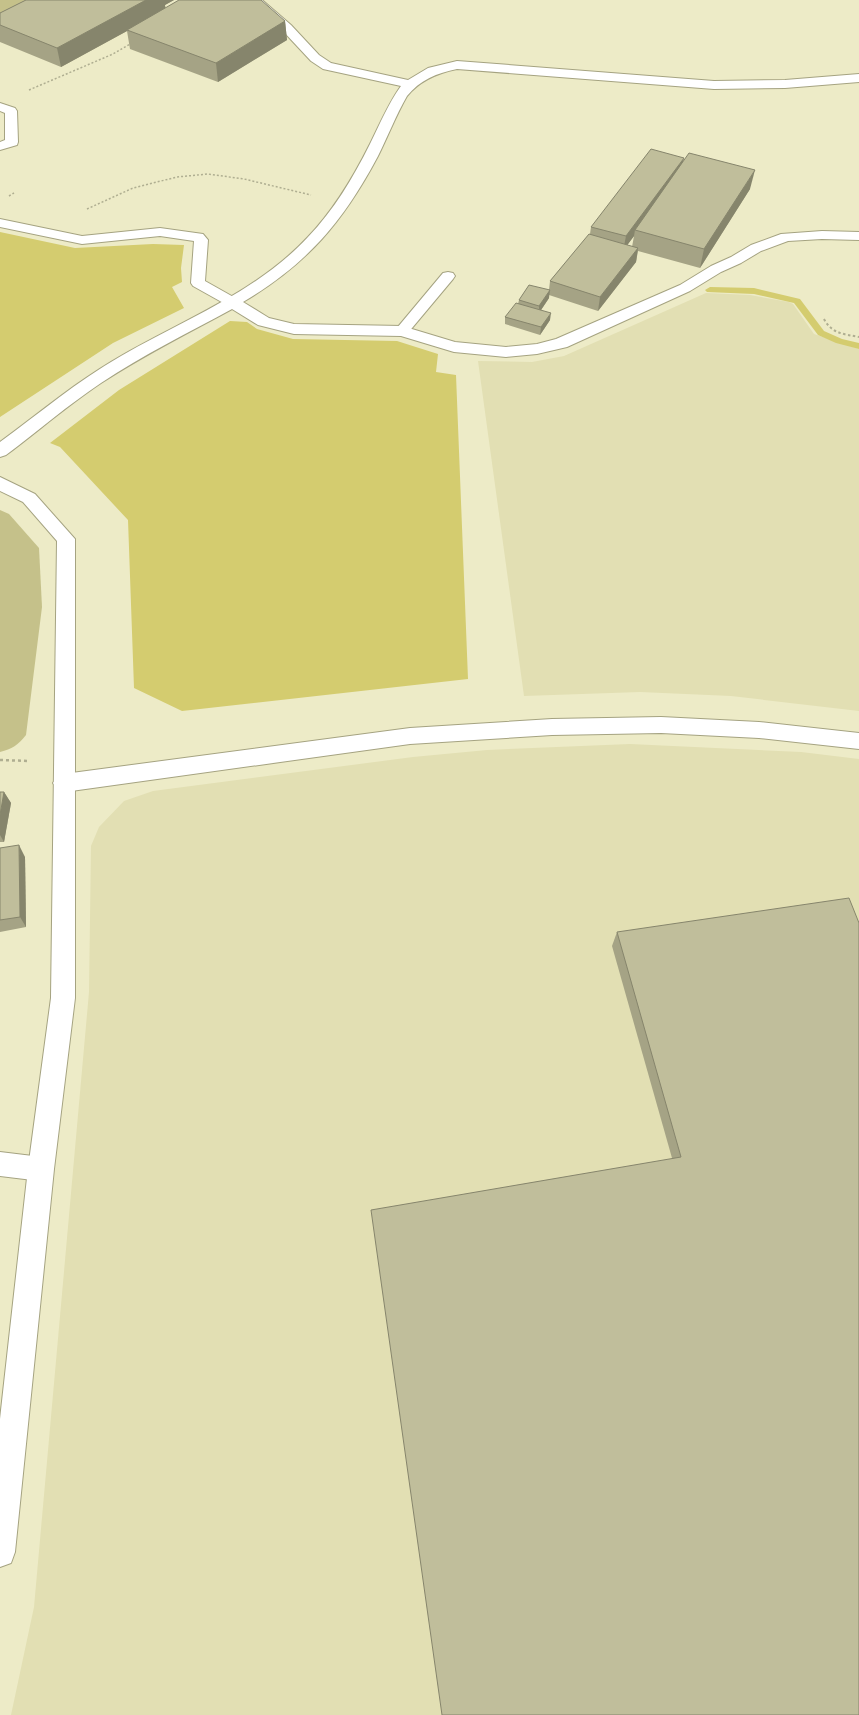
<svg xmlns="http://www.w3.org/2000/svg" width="859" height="1715" font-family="'Fira Sans Condensed',sans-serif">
	<rect width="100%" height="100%" fill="#edebc7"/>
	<g fill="#e2dfb3">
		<polygon points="706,293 750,295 789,302 793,304 814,334 859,349 859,711 731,696 640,692 524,696 478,361 532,362 564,356"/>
		<polygon points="630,744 801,752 859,759 859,1715 11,1715 34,1607 89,992 91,846 99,827 124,801 153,791 413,757 487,750"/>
	</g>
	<g fill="#c5c18a">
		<polygon points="0,0 39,0 0,18"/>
		<path d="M0 510 9 514 39 548 42 607 26 735C18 745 12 749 0 752Z"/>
	</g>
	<g fill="#d4cc6f">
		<polygon points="0,232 75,248 153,244 184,245 181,268 182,282 172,287 184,308 113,343 0,417"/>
		<polygon points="230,321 247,322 257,329 293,339 397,341 438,354 436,372 456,375 468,679 182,711 134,688 128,520 60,447 50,443 119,390"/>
	</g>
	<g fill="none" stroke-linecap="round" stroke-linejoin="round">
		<polygon fill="#d4cc6f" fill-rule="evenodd" points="710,287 754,288 800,299 824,331 842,339 859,343 859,349 836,343 818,335 794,303 754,294 707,292 705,290"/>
		<g stroke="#a5a381" stroke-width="2">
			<g id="lane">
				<polygon points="0,103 15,108 17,111 18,142 17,145 0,150 0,142 5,140 5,113 0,111"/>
				<polygon points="0,219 82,236 160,228 203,234 208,240 205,281 237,299 239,302 237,305 232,306 227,305 193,286 191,283 194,241 160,236 82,244 0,227"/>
				<polygon points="448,272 453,273 455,276 453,279 407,334 402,336 397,334 394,331 397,328 443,273"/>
				<polygon points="0,1152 41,1157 50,1160 53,1169 50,1178 41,1181 0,1176"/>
			</g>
		</g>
		<g stroke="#a5a381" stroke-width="2">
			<g id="street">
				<path d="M249 0H262L291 25 319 55 331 63 408 80 428 68 457 61 714 81 785 80 859 74V82L785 88 714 89 457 69C437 73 420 80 407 96 396 115 388 136 378 156 343 222 307 264 243 302L269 318 294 324 402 326 455 342 506 347 537 344 556 339 680 285 711 266 731 257 751 245 781 234 822 231 859 232V240L822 239 788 241 761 251 741 263 721 272 690 291 567 347 537 354 506 357 454 352 401 336 294 334 258 325 232 309C188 333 143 355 101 383 68 405 38 431 6 455L0 457V442C40 413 77 381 121 356 185 319 257 292 308 237 334 210 353 178 370 144 380 124 388 104 401 86L323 69 311 61 283 31Z"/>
				<polygon points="0,477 35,494 75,539 75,998 54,1169 15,1552 11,1563 0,1567 0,1419 28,1169 51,998 57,541 23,502 0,491"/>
			</g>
		</g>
		<g stroke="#a5a381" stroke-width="2">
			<polygon id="secondary" points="661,717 759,722 859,733 859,749 759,738 661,733 552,735 410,744 64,792 57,789 53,783 57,777 64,774 410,728 552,719"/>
		</g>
		<g stroke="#afae91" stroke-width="1.5" stroke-dasharray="2 2" stroke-linecap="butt">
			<polyline points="29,90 113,54 132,43"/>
			<polyline points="9,196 14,193"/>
			<polyline points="87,209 133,188 177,177 208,174 244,179 311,195"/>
		</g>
		<path stroke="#afae91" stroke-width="2" stroke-dasharray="2.5 2.5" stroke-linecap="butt" d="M824 319C832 334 844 334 859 337"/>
		<polyline stroke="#afae91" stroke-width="2.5" stroke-dasharray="3 3" stroke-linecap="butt" points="0,760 29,761"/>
		<use href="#lane" fill="#fff" fill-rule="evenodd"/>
		<use href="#street" fill="#fff" fill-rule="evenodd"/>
		<use href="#secondary" fill="#fff" fill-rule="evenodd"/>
	</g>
	<g fill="#a5a385" fill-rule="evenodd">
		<polygon points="26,0 174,0 165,5 165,8 285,21 287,40 218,82 130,49 127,31 61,67 0,42 0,13"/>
		<path d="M683 162 750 189 700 268 638 251 636 262 598 311 549 295V298L541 310 550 320 540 335 505 324V317L518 304 519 300 549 290 550 281 590 234 591 227ZM634 236 632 247 627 245Z"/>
		<polygon points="0,792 4,792 11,803 4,842 0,842"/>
		<polygon points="0,848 25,857 26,927 0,932"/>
		<polygon points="617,932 859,1715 672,1158 612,946"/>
	</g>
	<g fill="#86856c">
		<polygon points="146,0 174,0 165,5 166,10 127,30 127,31 61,67 57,48"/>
		<polygon points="285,21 287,40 218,82 216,63"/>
		<polygon points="684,158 681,172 635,230 634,236 623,251 626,236"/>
		<polygon points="755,170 750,189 700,268 704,249"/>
		<polygon points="638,248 636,262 598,311 600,297"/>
		<polygon points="550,290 549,298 539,313 539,306"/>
		<polygon points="551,313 550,320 540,335 541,327"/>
		<polygon points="4,792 11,803 4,842 0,835 0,815"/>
		<polygon points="19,845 25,857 26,927 20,917"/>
	</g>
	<g fill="#c0be9b" stroke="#86856c">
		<polygon points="26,0 146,0 57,48 0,25 0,13"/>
		<polygon points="179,0 261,0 285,21 216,63 127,30"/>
		<polygon points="651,149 684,158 626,236 591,227"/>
		<polygon points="689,153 755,170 704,249 635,230"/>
		<polygon points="589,234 638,248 600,297 550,281"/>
		<polygon points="529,285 550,290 539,306 519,300"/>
		<polygon points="516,303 551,313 541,327 505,317"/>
		<polygon points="0,792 4,792 0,815"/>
		<polygon points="19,845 20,917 0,920 0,848"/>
		<polygon points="849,898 859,923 859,1715 442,1715 371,1210 681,1157 617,932"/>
	</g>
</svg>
